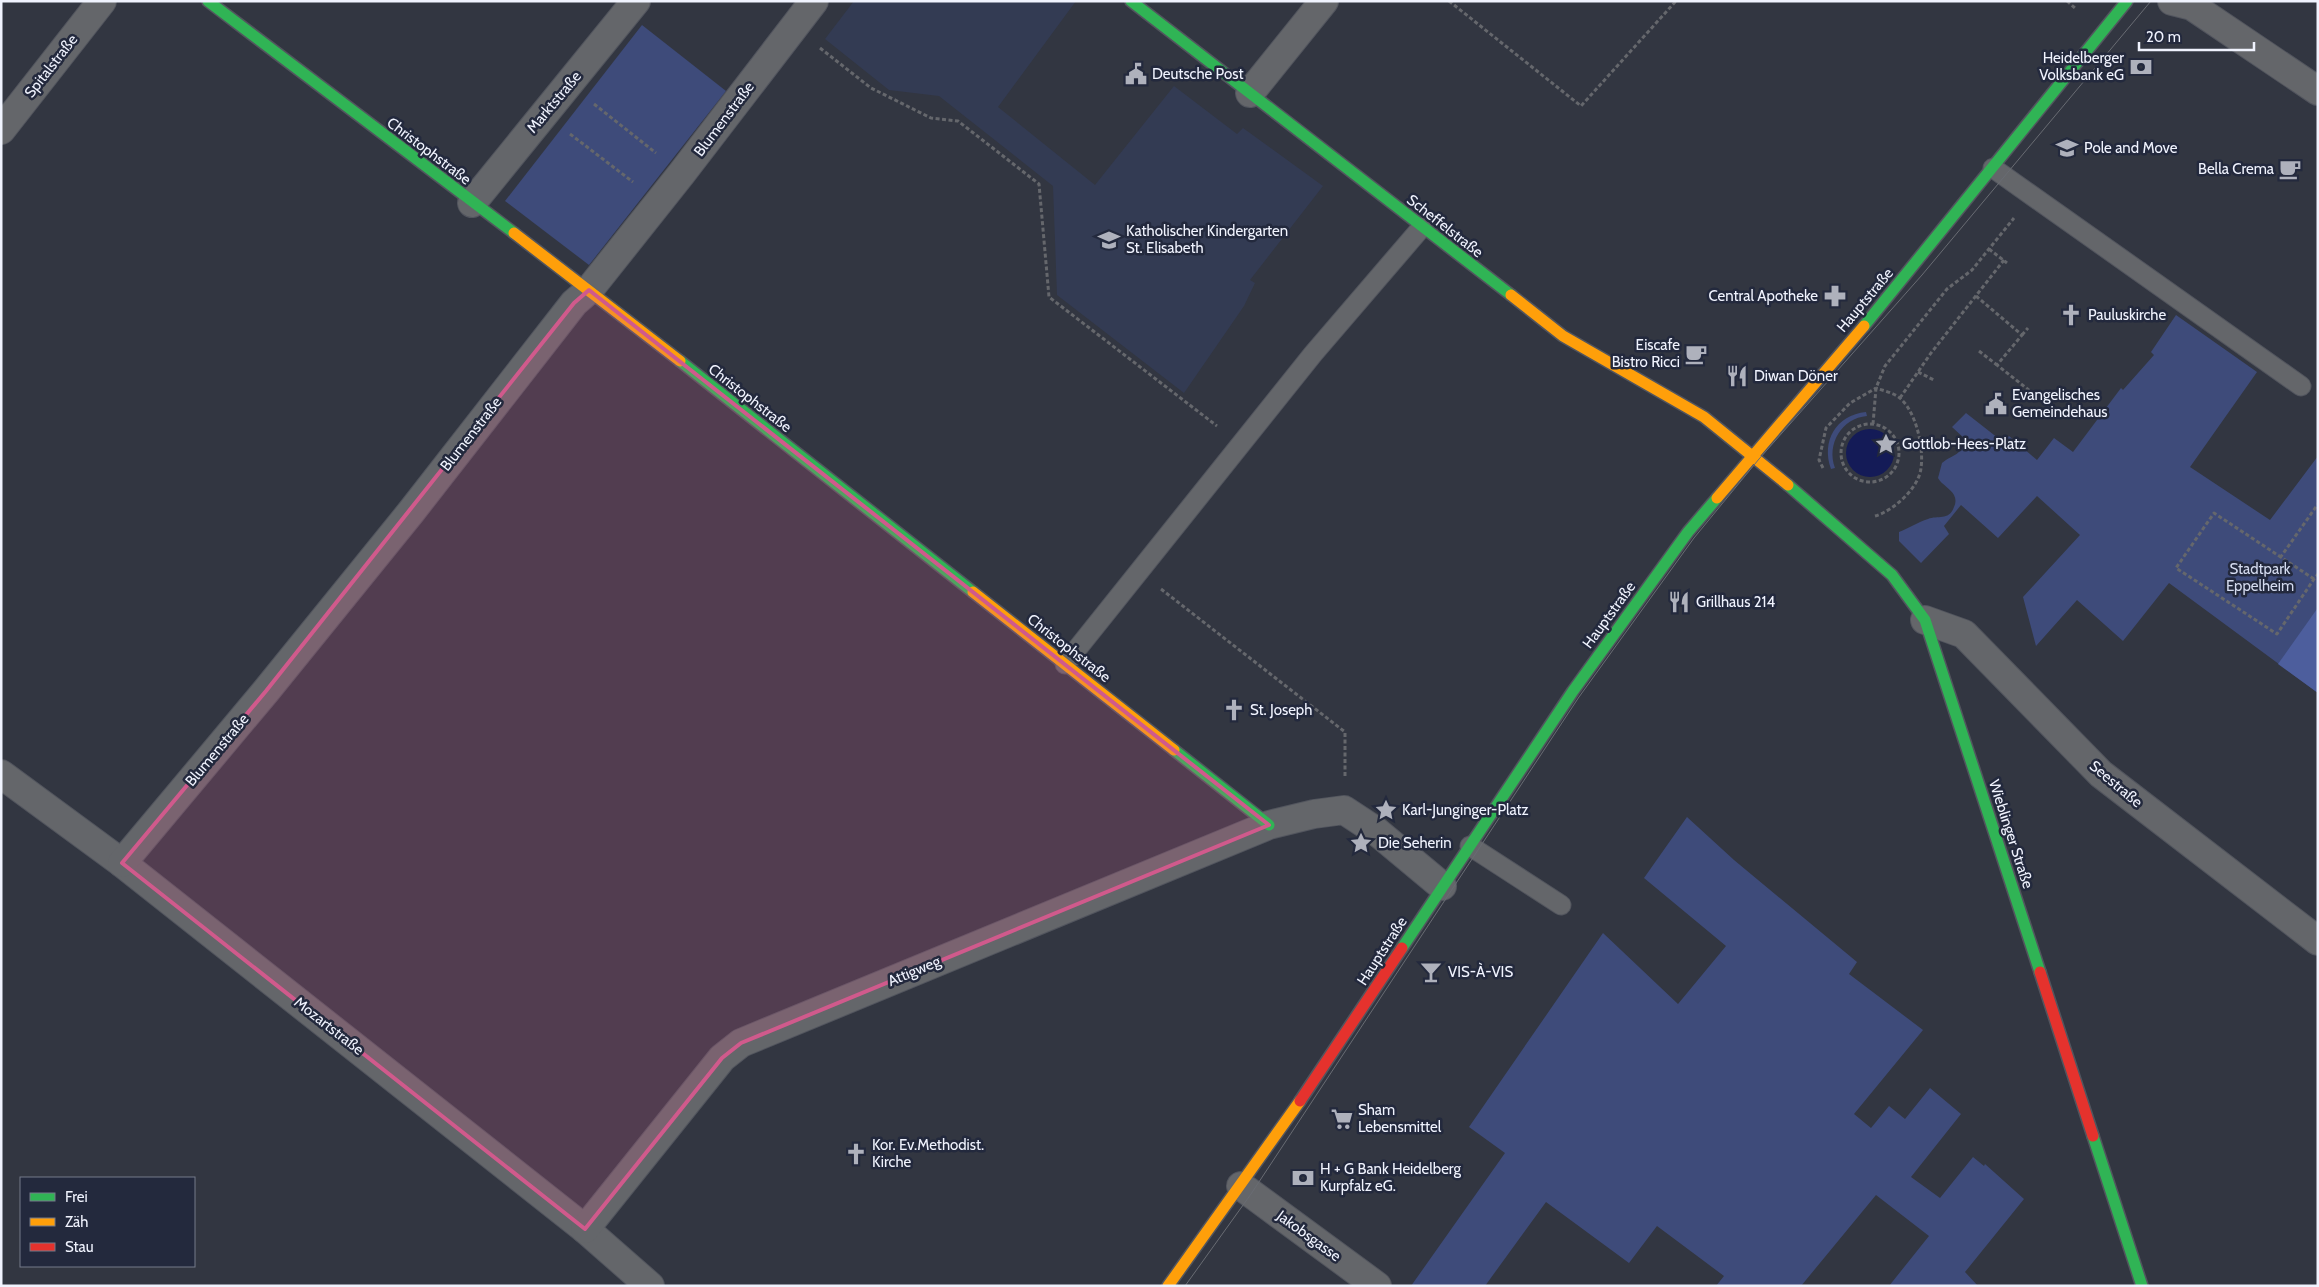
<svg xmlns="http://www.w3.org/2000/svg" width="2319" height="1287" font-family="Cabin,sans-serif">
	<rect width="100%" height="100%" fill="#323641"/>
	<polygon fill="#333b53" points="854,1 1076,1 998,107 1095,185 1174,86 1237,134 1243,128 1323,186 1250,280 1255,283 1244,306 1184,393 1057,295 1053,186 939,96 889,90 825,39"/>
	<g fill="#3e4b7a">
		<polygon points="642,25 726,91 589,265 505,201"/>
		<path d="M2176 315 2257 372 2190 467 2270 520 2318 456V693L2169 583 2123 641 2077 600 2036 646 2023 597 2080 535 2037 496 1998 538 1961 505 1944 526 1949 534 1921 563 1899 541V532C1909 528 1918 522 1928 519 1938 515 1949 521 1954 507 1956 503 1956 499 1954 495 1950 488 1942 485 1938 478L1942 463C1953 454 1963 455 1965 439L1952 427 1966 413 2003 442 2009 436 2037 460 2054 438 2073 452 2121 388 2123 390 2154 355 2151 352Z"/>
		<path d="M1866 412 1867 416C1842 418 1826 444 1835 468L1831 469C1821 441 1836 415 1866 412Z"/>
		<polygon points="1687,817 1734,860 1857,962 1849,974 1923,1030 1854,1114 1871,1128 1889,1106 1905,1119 1930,1088 1961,1114 1911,1177 1940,1198 1973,1157 1984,1166 1985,1164 2024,1199 1965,1272 1978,1286 1889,1286 1929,1236 1876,1195 1801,1286 1716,1286 1724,1276 1657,1226 1629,1263 1546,1202 1485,1286 1411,1286 1505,1153 1469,1127 1603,933 1678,1004 1726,946 1644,878"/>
	</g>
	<polygon fill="#4d5e9d" points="2317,609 2318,609 2318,693 2278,664"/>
	<circle fill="#141b57" cx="1870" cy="453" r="24"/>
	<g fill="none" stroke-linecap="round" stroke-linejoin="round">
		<g stroke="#52555e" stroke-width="21">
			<g id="lane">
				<polyline points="1993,168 2301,386"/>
				<polyline points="1065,664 1313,354 1422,227"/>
				<polyline points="1470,846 1561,905"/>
			</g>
		</g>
		<g stroke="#52555e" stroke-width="30">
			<g id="street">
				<polyline points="2172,1 2192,6 2318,91"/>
				<polyline points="1250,93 1324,1"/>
				<polyline points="1,130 102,1"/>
				<polyline points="472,203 636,1"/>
				<polyline points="1925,620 1964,634 2101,774 2318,941"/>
				<polyline points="1,774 122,863 585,1229 650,1286"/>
				<polyline points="122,863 266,691 411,512 574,303 589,290 682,173 814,1"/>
				<polyline points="1241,1186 1377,1286"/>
				<polyline points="585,1229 722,1058 741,1043 1269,825 1314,814 1344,810 1376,831 1442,886"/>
			</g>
		</g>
		<g stroke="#52555e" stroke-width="14">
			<g id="fast">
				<polyline points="208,1 514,233"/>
				<polyline points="1131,1 1511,295"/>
				<polyline points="1864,326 2127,1"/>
				<polyline points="680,361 973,592"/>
				<polyline points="1788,485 1892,575 1925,620 2040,972"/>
				<polyline points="1174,750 1269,825"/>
				<polyline points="1402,948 1573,691 1688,532 1717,498"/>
				<polyline points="2093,1136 2142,1286"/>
			</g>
		</g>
		<g stroke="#52555e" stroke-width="14">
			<g id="slow">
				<polyline points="514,233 680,361"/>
				<polyline points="1511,295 1563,336 1704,417 1788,485"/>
				<polyline points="1717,498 1864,326"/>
				<polyline points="973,592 1174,750"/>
				<polyline points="1168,1286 1300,1101"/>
			</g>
		</g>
		<g stroke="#52555e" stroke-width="14">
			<g id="jam">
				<polyline points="2040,972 2093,1136"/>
				<polyline points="1300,1101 1402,948"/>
			</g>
		</g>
		<g stroke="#65676c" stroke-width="3" stroke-dasharray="4 2.5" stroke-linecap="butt">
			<polyline points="1449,1 1581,106 1676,1"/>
			<polyline points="2067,1 2076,9"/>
			<polyline points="820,48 871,88 931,118 958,121 1039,184 1049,297 1217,426"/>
			<polyline points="594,104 656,153"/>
			<polyline points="570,134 633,182"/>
			<polyline points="1989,249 2007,263"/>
			<polyline points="1976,296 2022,335 1997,365 2044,402"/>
			<polyline points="2022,335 2028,328"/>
			<polyline points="1979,351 1997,365"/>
			<polyline points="1918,372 1934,380"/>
			<polyline points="1900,398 1931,353 2004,260"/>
			<polyline points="1873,424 1876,388 1885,366 1947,289 1972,270 2014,218"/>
			<circle cx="1870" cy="453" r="29"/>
			<polyline points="1823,468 1819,460 1826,428 1850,403 1876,388"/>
			<path d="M1875 516C1893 511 1919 488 1921 468 1924 447 1916 413 1901 399 1895 393 1884 391 1876 388"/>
			<polyline points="2280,558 2318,504"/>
			<polyline points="2314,579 2214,513 2176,568 2277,634 2314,579 2318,574"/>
			<polyline points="1161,589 1345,732 1345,778"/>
		</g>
		<use href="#lane" stroke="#64666a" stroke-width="19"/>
		<use href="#street" stroke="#64666a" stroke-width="28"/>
		<use href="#fast" stroke="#30b455" stroke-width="11"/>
		<use href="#slow" stroke="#ff9f0a" stroke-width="11"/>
		<use href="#jam" stroke="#e5322d" stroke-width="11"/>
		<polyline stroke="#696c73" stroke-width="1" points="1185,1286 1251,1194 1579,697 1694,538 1759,459 1922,275 2151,1"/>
	</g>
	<path fill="#d05a8c" fill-opacity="0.2" stroke="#d05a8c" stroke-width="4" stroke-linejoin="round" d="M589 290 1269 825 741 1043 722 1058 585 1229 122 863 266 691 574 303Z"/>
	<defs>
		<g id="bank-bare" transform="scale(1.725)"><path d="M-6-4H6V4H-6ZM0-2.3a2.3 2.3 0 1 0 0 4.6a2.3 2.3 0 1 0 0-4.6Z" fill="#aeb1bc" stroke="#23293d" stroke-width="2.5" paint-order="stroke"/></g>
		<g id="civic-bare" transform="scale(1.725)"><path d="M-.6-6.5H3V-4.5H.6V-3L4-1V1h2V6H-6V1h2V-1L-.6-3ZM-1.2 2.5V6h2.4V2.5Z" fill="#aeb1bc" stroke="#23293d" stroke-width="2.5" paint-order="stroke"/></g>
		<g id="school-bare" transform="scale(1.725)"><path d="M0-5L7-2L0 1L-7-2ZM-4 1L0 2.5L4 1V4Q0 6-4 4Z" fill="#aeb1bc" stroke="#23293d" stroke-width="2.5" paint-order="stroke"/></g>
		<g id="cafe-bare" transform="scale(1.725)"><path d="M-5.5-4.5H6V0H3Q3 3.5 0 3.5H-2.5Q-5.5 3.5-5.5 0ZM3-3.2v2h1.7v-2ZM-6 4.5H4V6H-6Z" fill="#aeb1bc" stroke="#23293d" stroke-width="2.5" paint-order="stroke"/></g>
		<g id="pharmacy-bare" transform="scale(1.725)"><path d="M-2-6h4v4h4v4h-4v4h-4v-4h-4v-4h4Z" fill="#aeb1bc" stroke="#23293d" stroke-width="2.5" paint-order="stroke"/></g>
		<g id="church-bare" transform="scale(1.725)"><path d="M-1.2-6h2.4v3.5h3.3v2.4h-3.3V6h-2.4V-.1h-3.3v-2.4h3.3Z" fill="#aeb1bc" stroke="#23293d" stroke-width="2.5" paint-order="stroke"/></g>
		<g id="restaurant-bare" transform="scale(1.725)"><path d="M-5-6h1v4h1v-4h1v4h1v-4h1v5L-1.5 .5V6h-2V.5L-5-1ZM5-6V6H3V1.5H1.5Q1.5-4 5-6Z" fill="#aeb1bc" stroke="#23293d" stroke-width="2.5" paint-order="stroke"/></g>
		<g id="sight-bare" transform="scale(1.725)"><path d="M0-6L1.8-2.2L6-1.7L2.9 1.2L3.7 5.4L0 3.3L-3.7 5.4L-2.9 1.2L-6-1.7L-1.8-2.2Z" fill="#aeb1bc" stroke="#23293d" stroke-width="2.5" paint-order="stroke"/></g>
		<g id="bar-bare" transform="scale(1.725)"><path d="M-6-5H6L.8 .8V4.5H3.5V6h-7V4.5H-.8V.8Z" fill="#aeb1bc" stroke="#23293d" stroke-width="2.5" paint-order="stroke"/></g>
		<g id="supermarket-bare" transform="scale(1.725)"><path d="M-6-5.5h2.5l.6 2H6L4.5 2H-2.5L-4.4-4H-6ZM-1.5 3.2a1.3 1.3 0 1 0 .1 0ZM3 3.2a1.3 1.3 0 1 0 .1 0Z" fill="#aeb1bc" stroke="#23293d" stroke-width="2.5" paint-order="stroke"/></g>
	</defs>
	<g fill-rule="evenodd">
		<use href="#bank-bare" x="2141" y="67"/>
		<use href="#civic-bare" x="1136" y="74"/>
		<use href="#school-bare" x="2067" y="148"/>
		<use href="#cafe-bare" x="2290" y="169"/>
		<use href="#school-bare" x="1109" y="240"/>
		<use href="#pharmacy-bare" x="1835" y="296"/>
		<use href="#church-bare" x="2071" y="315"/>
		<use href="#cafe-bare" x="1696" y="354"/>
		<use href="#restaurant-bare" x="1737" y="376"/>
		<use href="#civic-bare" x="1996" y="404"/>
		<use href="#sight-bare" x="1886" y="444"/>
		<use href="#restaurant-bare" x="1679" y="602"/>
		<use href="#church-bare" x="1234" y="710"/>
		<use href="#sight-bare" x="1386" y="810"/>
		<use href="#sight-bare" x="1361" y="843"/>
		<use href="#bar-bare" x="1431" y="972"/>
		<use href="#supermarket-bare" x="1342" y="1119"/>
		<use href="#church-bare" x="856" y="1154"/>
		<use href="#bank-bare" x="1303" y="1178"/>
	</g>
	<g text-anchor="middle" stroke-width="5" stroke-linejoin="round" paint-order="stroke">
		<g font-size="15" fill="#f0f3fe" stroke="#23293d" text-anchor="start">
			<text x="2124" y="63" text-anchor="end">Heidelberger<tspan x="2124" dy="17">Volksbank eG</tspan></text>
			<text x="1152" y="79">Deutsche Post</text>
			<text x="2084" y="153">Pole and Move</text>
			<text x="2274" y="174" text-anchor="end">Bella Crema</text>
			<text x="1126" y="236">Katholischer Kindergarten<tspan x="1126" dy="17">St. Elisabeth</tspan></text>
			<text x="1818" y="301" text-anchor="end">Central Apotheke</text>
			<text x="2088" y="320">Pauluskirche</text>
			<text x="1680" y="350" text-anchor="end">Eiscafe<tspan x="1680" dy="17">Bistro Ricci</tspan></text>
			<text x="1754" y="381">Diwan Döner</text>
			<text x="2012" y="400">Evangelisches<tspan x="2012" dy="17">Gemeindehaus</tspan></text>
			<text x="1902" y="449">Gottlob-Hees-Platz</text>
			<text x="1696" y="607">Grillhaus 214</text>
			<text x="1250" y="715">St. Joseph</text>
			<text x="1402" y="815">Karl-Junginger-Platz</text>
			<text x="1378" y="848">Die Seherin</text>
			<text x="1448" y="977">VIS-À-VIS</text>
			<text x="1358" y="1115">Sham<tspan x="1358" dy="17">Lebensmittel</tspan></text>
			<text x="872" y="1150">Kor. Ev.Methodist.<tspan x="872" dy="17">Kirche</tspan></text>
			<text x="1320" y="1174">H + G Bank Heidelberg<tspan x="1320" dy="17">Kurpfalz eG.</tspan></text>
		</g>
		<g font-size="15" fill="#f0f3fe" stroke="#23293d">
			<text transform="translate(51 66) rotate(-52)" y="5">Spitalstraße</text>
			<text transform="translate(554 102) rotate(-50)" y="5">Marktstraße</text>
			<text transform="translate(724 119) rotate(-53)" y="5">Blumenstraße</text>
			<text transform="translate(429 151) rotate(37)" y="5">Christophstraße</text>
			<text transform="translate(1445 226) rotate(38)" y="5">Scheffelstraße</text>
			<text transform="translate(1865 300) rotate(-50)" y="5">Hauptstraße</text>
			<text transform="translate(750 398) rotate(38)" y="5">Christophstraße</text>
			<text transform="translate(471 434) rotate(-52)" y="5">Blumenstraße</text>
			<text transform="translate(1609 615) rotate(-54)" y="5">Hauptstraße</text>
			<text transform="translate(1069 648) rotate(38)" y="5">Christophstraße</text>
			<text transform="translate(217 750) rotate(-50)" y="5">Blumenstraße</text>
			<text transform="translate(2116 784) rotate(40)" y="5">Seestraße</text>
			<text transform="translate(2011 834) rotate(72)" y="5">Wieblinger Straße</text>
			<text transform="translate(1382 951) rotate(-57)" y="5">Hauptstraße</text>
			<text transform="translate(914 971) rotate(-23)" y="5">Attigweg</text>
			<text transform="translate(329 1026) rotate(38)" y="5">Mozartstraße</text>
			<text transform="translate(1309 1236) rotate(36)" y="5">Jakobsgasse</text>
		</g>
		<g font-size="15" fill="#d4dbef" stroke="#23293d">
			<text x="2260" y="574">Stadtpark<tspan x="2260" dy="17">Eppelheim</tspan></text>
		</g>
	</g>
	<rect width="2319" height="1287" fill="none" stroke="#f0f3fe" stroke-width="5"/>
	<rect x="20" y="1177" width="175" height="90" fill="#23293d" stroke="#757a8a"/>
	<rect x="30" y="1193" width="25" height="8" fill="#30b455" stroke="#757a8a"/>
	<text x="65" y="1202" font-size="15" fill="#f0f3fe">Frei</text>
	<rect x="30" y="1218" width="25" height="8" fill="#ff9f0a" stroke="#757a8a"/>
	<text x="65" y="1227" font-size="15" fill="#f0f3fe">Zäh</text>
	<rect x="30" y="1243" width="25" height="8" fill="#e5322d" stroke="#757a8a"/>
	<text x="65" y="1252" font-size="15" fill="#f0f3fe">Stau</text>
	<path d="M2139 42v8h115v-8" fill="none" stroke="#f0f3fe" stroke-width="2.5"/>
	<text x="2146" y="42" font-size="15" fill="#f0f3fe" stroke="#23293d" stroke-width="4" paint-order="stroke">20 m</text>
</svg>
